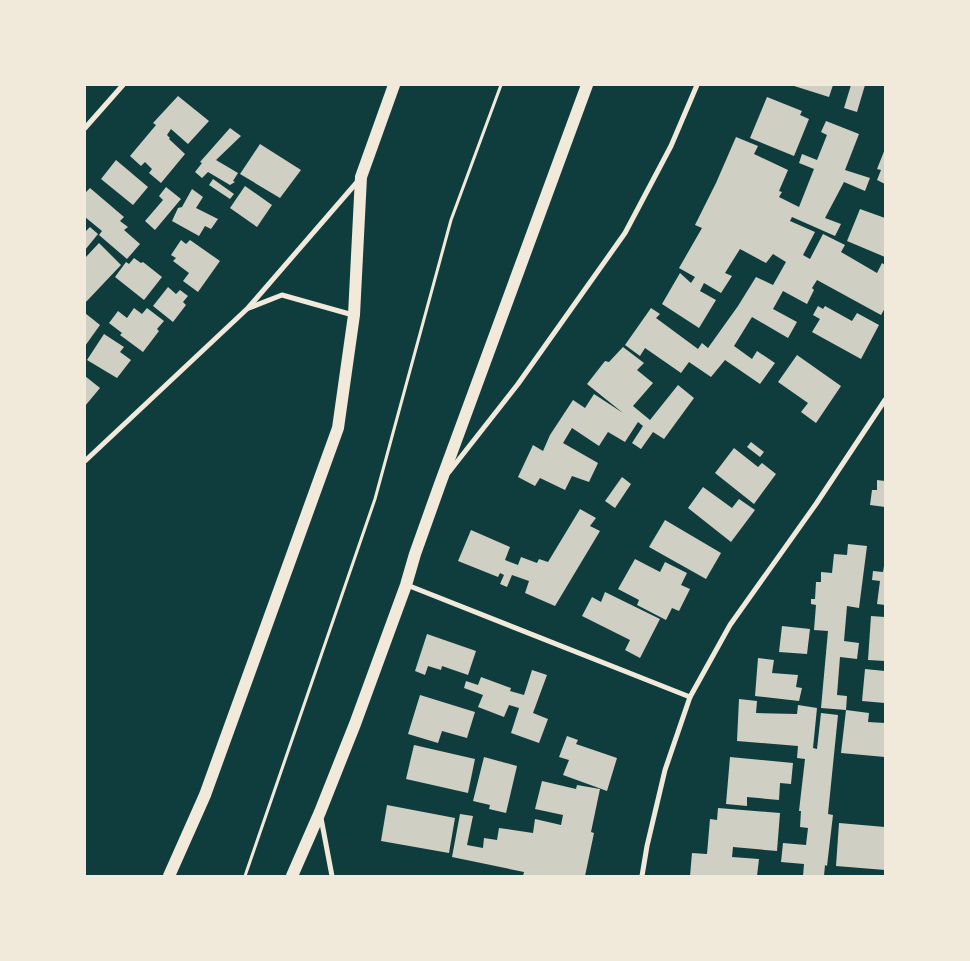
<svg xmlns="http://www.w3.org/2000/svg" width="970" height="961" font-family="Ubuntu,sans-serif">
	<rect width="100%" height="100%" fill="#0f3d3e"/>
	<g fill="#cfcfc3">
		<polygon points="791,85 833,85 829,97"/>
		<polygon points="851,85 865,85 857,112 844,108"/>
		<polygon points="178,96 209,121 188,144 171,129 167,135 170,138 169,139 185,154 161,183 149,173 152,169 145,162 141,166 130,156 156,125 153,123"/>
		<polygon points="767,97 802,111 800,115 809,119 794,156 750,138"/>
		<polygon points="826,121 859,134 845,170 870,178 865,191 844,182 825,218 841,224 835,236 792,217 790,221 815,232 803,255 810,259 823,234 845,245 841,252 877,273 882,263 885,265 885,308 881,315 817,280 812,288 814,290 807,304 783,291 773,309 797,322 788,338 752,317 734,346 752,359 757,351 775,363 760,384 725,360 711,377 689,362 681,373 645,348 640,356 625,345 651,308 660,314 656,318 698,349 702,343 708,348 738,306 756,277 773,285 786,262 773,254 766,263 740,249 725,273 732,276 721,293 704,283 700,291 716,300 699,328 662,304 680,273 691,283 695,277 679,268 702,228 695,225 716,183 736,137 758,146 754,154 788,170 779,191 782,192 779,197 799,207 814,169 799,163 802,154 817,160 827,135 821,132"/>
		<polygon points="230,128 241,136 216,160 238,173 233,181 235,182 230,185 208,172 202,178 195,172 202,163 200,162"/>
		<polygon points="260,144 301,170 280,198 240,174"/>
		<polygon points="885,149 885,184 877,180 881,170 877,169"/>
		<polygon points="116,160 148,187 133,205 101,179"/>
		<polygon points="213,179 234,194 230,199 209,185"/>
		<polygon points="245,186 272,205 257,227 230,208"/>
		<polygon points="166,187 181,199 155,230 145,221 163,200 159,196"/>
		<polygon points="90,188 124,217 120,221 128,227 124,230 140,244 127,259 99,235 102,231 85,217 85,193"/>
		<polygon points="192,189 203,197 196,208 218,219 211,229 205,226 199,236 172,221 178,208 182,207"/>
		<polygon points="860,209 885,218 885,257 847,241"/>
		<polygon points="90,227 98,234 85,250 85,230 86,231"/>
		<polygon points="181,240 186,244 190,240 220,261 198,292 183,281 189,273 173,261 176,258 171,255"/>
		<polygon points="99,243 121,265 85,303 85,258"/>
		<polygon points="134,258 141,263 143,262 162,277 144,300 115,277 126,262 129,264"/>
		<polygon points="168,287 176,294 180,290 188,296 183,302 186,305 173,322 153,306"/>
		<polygon points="818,306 823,309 825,306 852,321 857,313 879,325 861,359 812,332 820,319 813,315"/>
		<polygon points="134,308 142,314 147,308 164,321 157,329 159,331 143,352 120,335 122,333 109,323 118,311 127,318"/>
		<polygon points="85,313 100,325 85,346"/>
		<polygon points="104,334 124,347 120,352 131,360 117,378 87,360"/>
		<polygon points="623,347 644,363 637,370 653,383 633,406 650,420 678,385 694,398 664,439 653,432 641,449 632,443 643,426 638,422 625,442 608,432 599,446 572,428 563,443 598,463 589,482 572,476 565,490 540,478 535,486 518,477 533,445 543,451 550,435 573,400 585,408 594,394 623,413 587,384 605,361 609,362"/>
		<polygon points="797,355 841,386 816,423 801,412 808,403 778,382"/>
		<polygon points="85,376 100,388 85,406"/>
		<polygon points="751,442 764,452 760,457 747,447"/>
		<polygon points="734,448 758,467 762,463 776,474 754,504 715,473"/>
		<polygon points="622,477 631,484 615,508 605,501"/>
		<polygon points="877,480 885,481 885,507 870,505 872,490 877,490"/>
		<polygon points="703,487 732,508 739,499 755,510 731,542 688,508"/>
		<polygon points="580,509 596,518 590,526 600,531 555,606 525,593 529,581 512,575 507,587 500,584 504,575 500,573 498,577 458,561 471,530 510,547 505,560 518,565 521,557 537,563 539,559 548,562"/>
		<polygon points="665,520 721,553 706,579 649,547"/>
		<polygon points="848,544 867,546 859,608 847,606 844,641 859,643 857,659 840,657 837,695 847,696 846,710 821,708 828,631 814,630 816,605 811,604 811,599 815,599 816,582 821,582 821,572 832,573 834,554 847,555"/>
		<polygon points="635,559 660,572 665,562 687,573 681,585 690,589 679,611 672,608 666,620 637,605 639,600 618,589"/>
		<polygon points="884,566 885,566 885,605 877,604 880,581 872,580 873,571 883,572"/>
		<polygon points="605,592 660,619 640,658 625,650 630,640 582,616 592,597 601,602"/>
		<polygon points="871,616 885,617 885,661 868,660"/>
		<polygon points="782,626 810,629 807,654 779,652"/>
		<polygon points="427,634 476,651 468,675 442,666 441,670 428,666 425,675 415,671"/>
		<polygon points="758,658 774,660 772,673 798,675 796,687 802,688 799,701 755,696"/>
		<polygon points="865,669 885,671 885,703 862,701"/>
		<polygon points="532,670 547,675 533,713 548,719 539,743 511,733 519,708 509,705 504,717 478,707 483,695 464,688 466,681 478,685 481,677 511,688 510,691 524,695"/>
		<polygon points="420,695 475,712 467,738 442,731 438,743 408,734"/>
		<polygon points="739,699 757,701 756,713 797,714 798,705 817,708 813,748 817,749 821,713 838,715 828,814 833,815 827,866 825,865 824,876 803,876 804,864 781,862 783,843 806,845 808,828 800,827 801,811 799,811 805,759 797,758 798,746 737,741"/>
		<polygon points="846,710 869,713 868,722 885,723 885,757 841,753"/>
		<polygon points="567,736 578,740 576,744 617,758 607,791 563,775 569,760 559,757"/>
		<polygon points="414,745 475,759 468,793 406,779"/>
		<polygon points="484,757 517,766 506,813 489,809 490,805 473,801"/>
		<polygon points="730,757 793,763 791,784 780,783 779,800 747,797 747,806 726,804"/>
		<polygon points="542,781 576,789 577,785 600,789 591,832 594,833 585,876 523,876 524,872 452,857 460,814 473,816 467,845 483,848 484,838 497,840 499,828 533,833 535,819 561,825 563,815 535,809"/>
		<polygon points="387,805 455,818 449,853 381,841"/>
		<polygon points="718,808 780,813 777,851 733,847 732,857 759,859 757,876 690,876 692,853 707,854 710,819 717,820"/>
		<polygon points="839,823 885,827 885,870 836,866"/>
	</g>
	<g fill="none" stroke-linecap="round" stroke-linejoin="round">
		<polyline stroke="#f1e9da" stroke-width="3" points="245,876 375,499 451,220 501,85"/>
		<g stroke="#f1e9da" stroke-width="5">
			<polyline points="85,128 123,85"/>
			<polyline points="249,308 282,295 353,315"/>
			<polyline points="85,461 248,308 358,181"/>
			<polyline points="449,472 518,384 625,233 671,146 697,85"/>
			<polyline points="407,585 690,697"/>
			<polyline points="321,818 332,876"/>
			<polyline points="642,876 647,846 665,770 690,697 730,625 816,504 885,400"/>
		</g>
		<g stroke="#f1e9da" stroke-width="12">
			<polyline points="169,876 205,795 338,428 354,315 361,177 394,85"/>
			<polyline points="292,876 320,812 355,724 406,585 415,554 440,484 587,85"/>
		</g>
	</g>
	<rect width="970" height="961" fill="none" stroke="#f1e9da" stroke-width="172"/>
</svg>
